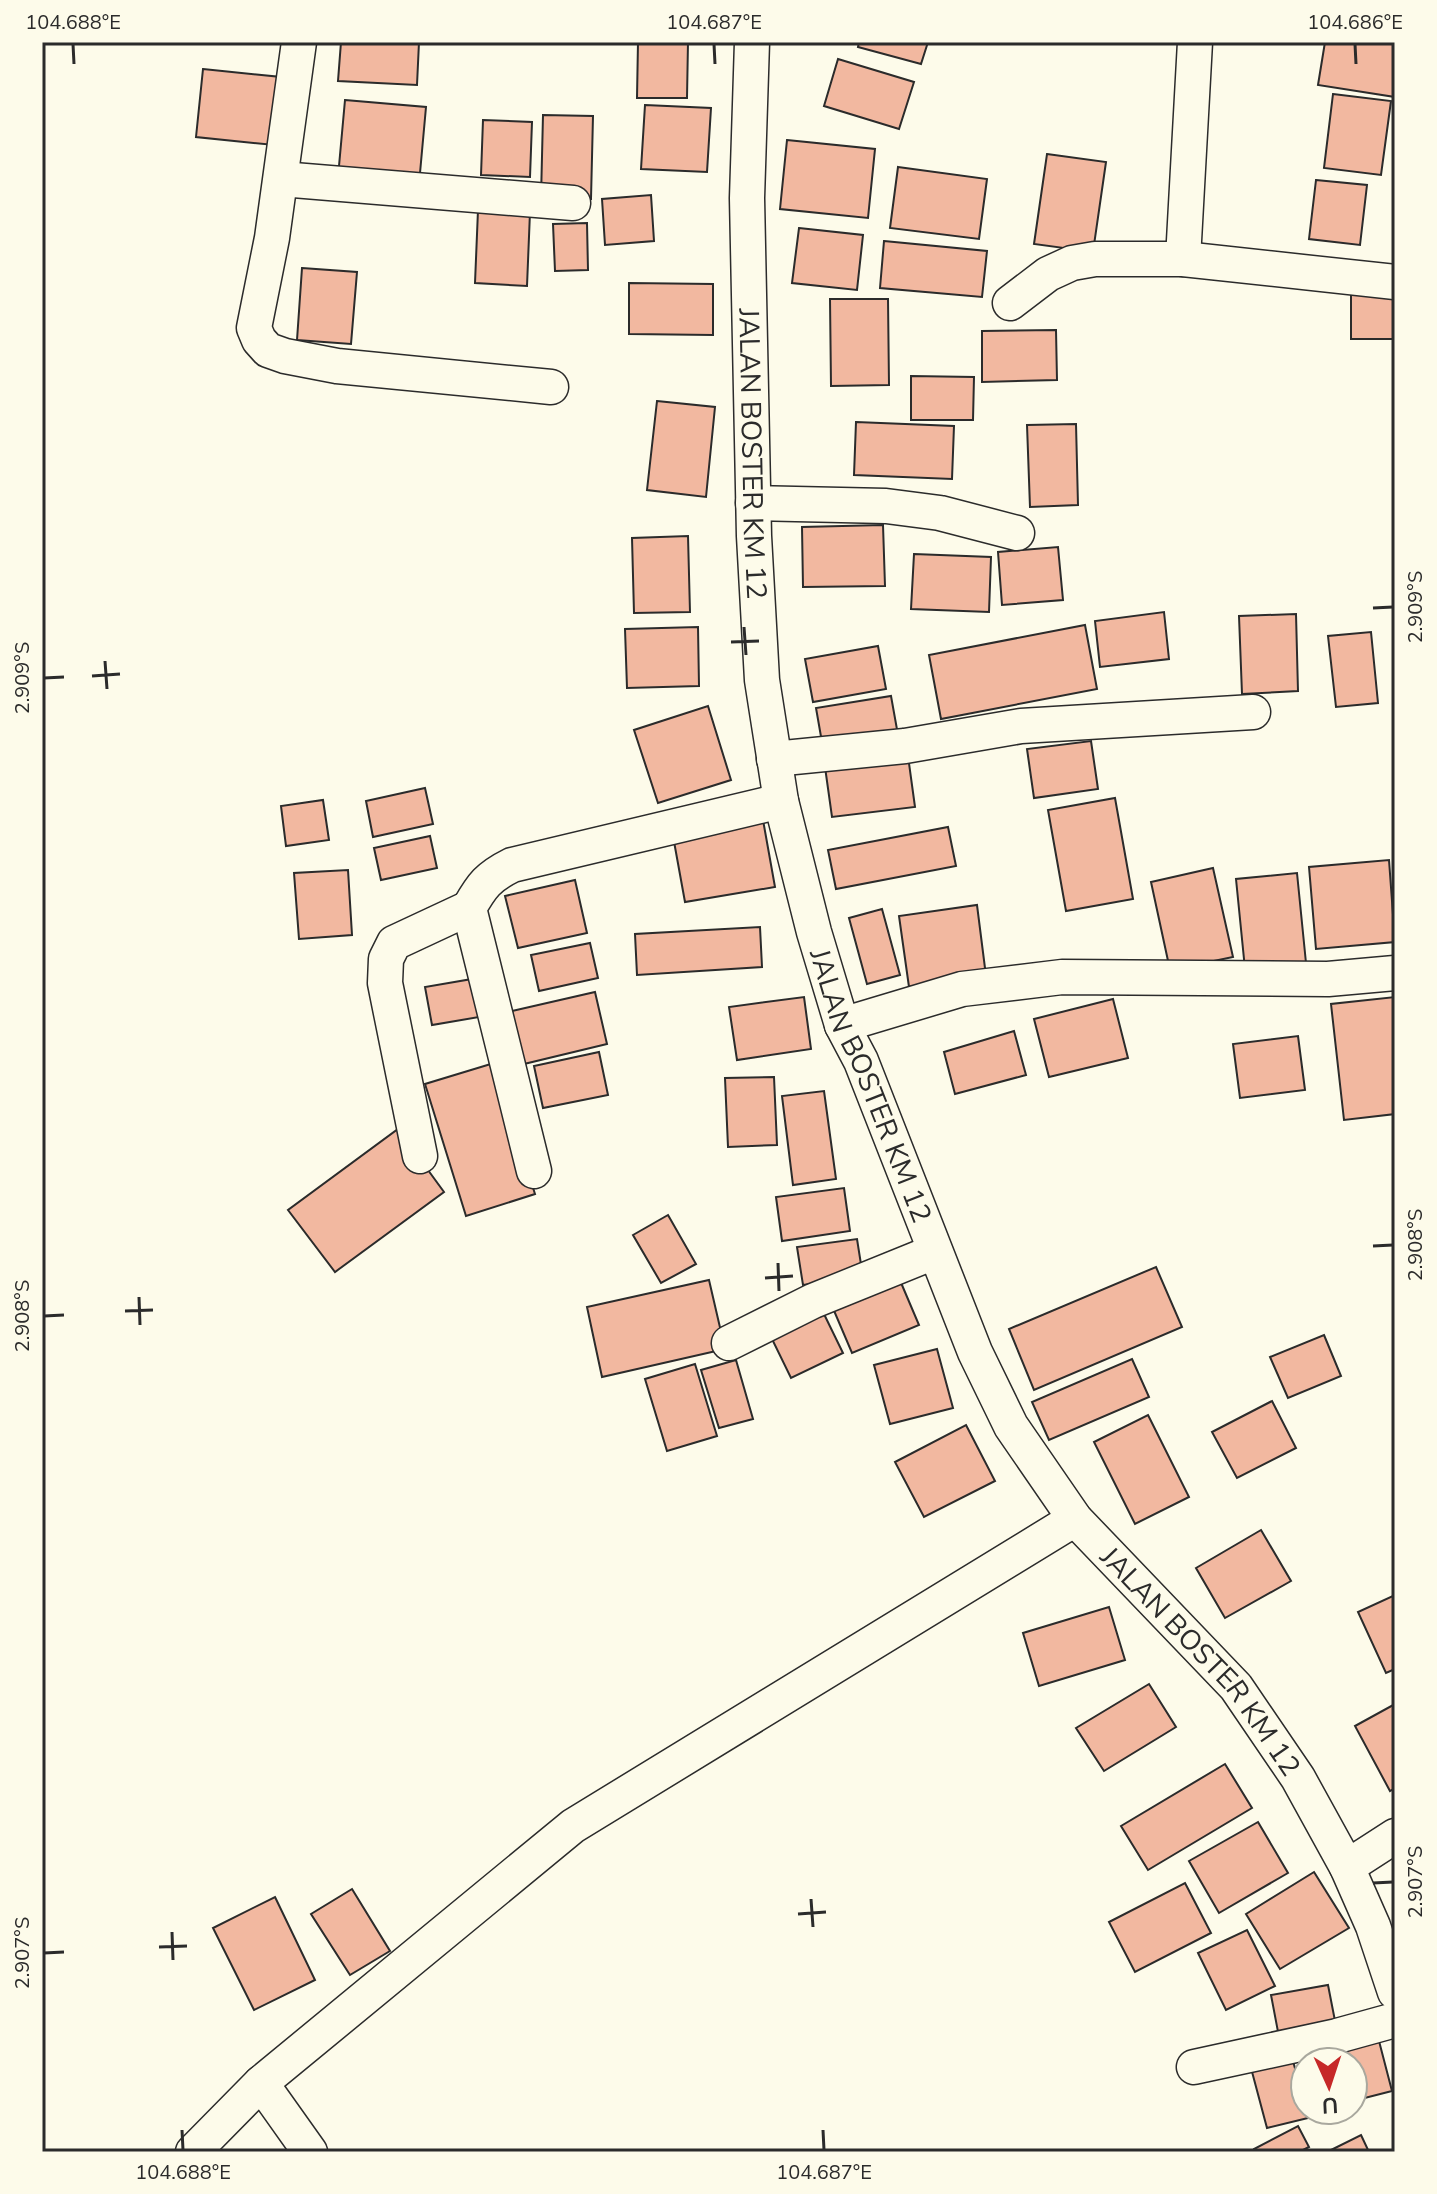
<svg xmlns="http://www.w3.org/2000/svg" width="1437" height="2194" font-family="'Nunito Sans',sans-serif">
	<rect width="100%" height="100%" fill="#fdfbea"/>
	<g fill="#f2b8a0" stroke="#2b2b2b" stroke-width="2">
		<polygon points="341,42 419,42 417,85 338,81"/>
		<polygon points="638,42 688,42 687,98 637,98"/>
		<polygon points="859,42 928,42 921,64 858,47"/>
		<polygon points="1325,42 1395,42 1395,97 1318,85"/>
		<polygon points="838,59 914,82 899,129 824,106"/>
		<polygon points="203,69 281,77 274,145 196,137"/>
		<polygon points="1333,94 1391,101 1381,175 1324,168"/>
		<polygon points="345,100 426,107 419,184 338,177"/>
		<polygon points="645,105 711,108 707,172 641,169"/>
		<polygon points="543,115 593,116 591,199 541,198"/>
		<polygon points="483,120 532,122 530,177 481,175"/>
		<polygon points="787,140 875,149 868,218 780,209"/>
		<polygon points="1047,154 1106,162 1093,252 1034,244"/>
		<polygon points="898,167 987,179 979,239 890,228"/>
		<polygon points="1316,180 1367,185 1360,245 1309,239"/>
		<polygon points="651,195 654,241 605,245 602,199"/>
		<polygon points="478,210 530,212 527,286 475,283"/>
		<polygon points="587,223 588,270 555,271 553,224"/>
		<polygon points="799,228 863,235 857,290 792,283"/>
		<polygon points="884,241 987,251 982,297 880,288"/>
		<polygon points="302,268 357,272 351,344 297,340"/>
		<polygon points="629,283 713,284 713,335 629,334"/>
		<rect x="1351" y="294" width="44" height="45"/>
		<polygon points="830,299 888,299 889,385 831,386"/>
		<polygon points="1056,330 1057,380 982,382 982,331"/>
		<polygon points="911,376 974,377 973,420 911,420"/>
		<polygon points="657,401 715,407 706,497 647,490"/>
		<polygon points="856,422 954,426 952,479 854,475"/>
		<polygon points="1076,424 1078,505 1030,507 1027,425"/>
		<polygon points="883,525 885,586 803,587 802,527"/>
		<polygon points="688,536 690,612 634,613 632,538"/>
		<polygon points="1058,547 1063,600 1002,605 998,552"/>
		<polygon points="914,554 991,557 989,612 911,609"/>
		<polygon points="1164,612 1169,659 1100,667 1095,621"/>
		<polygon points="1296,614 1298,691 1242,694 1239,616"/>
		<polygon points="1085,625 1097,689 941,719 929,655"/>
		<polygon points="698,627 699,686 627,688 625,629"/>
		<polygon points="1371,632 1378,703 1336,707 1328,636"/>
		<polygon points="878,646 886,689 813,702 805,659"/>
		<polygon points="891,696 898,735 823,748 816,708"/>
		<polygon points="708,706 731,780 658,803 634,730"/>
		<polygon points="1091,741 1098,789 1034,798 1027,749"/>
		<polygon points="908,756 915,807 832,817 825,767"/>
		<polygon points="425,788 433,824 373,837 366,801"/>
		<polygon points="1115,798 1133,899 1066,911 1048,810"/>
		<polygon points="323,800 329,840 286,846 281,806"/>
		<polygon points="763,820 775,887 685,902 673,836"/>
		<polygon points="948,827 956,866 836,889 828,850"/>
		<polygon points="430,836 437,868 381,880 374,848"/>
		<polygon points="1389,860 1395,942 1316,949 1309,867"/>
		<polygon points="1213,868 1233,957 1170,970 1151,882"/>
		<polygon points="348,870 352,935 299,939 294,873"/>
		<polygon points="1297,873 1306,963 1245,969 1236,879"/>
		<polygon points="575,880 587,933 518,948 505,896"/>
		<polygon points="977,905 986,976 909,987 899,916"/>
		<polygon points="882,909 900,975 867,984 849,918"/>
		<polygon points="760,927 762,967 637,975 635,934"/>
		<polygon points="590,943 598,978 539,991 531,955"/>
		<polygon points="478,978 485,1016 432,1025 425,987"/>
		<polygon points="595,992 607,1044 524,1064 512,1011"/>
		<polygon points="804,997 811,1049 737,1060 729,1007"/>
		<polygon points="1395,997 1395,1114 1344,1120 1331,1004"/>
		<polygon points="1113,999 1128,1058 1049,1077 1034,1019"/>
		<polygon points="1014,1031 1026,1075 955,1094 944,1052"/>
		<polygon points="1298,1036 1305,1090 1240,1098 1233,1044"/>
		<polygon points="599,1052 608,1095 543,1108 534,1066"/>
		<polygon points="494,1063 535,1194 466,1216 425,1084"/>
		<polygon points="774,1077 777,1145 728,1147 725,1078"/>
		<polygon points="824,1091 836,1179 793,1185 782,1096"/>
		<polygon points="398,1129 444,1192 335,1272 288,1210"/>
		<polygon points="844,1188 850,1231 782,1241 776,1197"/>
		<polygon points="668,1215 696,1264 661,1283 633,1235"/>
		<polygon points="857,1239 863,1277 803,1285 797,1247"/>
		<polygon points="1156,1267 1182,1327 1034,1390 1009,1329"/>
		<polygon points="899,1278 919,1325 852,1353 832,1306"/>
		<polygon points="709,1280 725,1349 602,1377 587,1307"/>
		<polygon points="823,1312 843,1353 791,1378 771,1337"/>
		<polygon points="1324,1335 1341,1376 1288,1398 1270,1357"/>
		<polygon points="937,1349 953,1408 890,1424 874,1365"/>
		<polygon points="1132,1359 1149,1397 1049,1440 1032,1402"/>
		<polygon points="736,1360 753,1419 719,1428 701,1370"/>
		<polygon points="695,1364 717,1436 667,1451 645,1379"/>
		<polygon points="1272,1401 1296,1448 1237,1478 1212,1432"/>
		<polygon points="1148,1415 1189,1497 1135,1524 1094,1442"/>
		<polygon points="966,1425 995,1481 924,1517 895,1462"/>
		<polygon points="1261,1530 1291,1581 1225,1618 1196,1568"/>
		<polygon points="1395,1595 1395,1669 1386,1673 1358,1612"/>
		<polygon points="1109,1607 1125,1660 1039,1686 1023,1633"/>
		<polygon points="1149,1684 1176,1727 1104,1771 1076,1728"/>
		<polygon points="1395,1704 1395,1788 1390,1791 1355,1726"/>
		<polygon points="1225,1764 1252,1808 1148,1870 1121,1826"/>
		<polygon points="1258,1822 1288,1873 1219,1913 1189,1861"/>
		<polygon points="1314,1872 1349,1928 1280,1969 1246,1914"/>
		<polygon points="1185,1883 1211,1933 1135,1972 1109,1922"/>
		<polygon points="352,1889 390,1951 350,1975 311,1914"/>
		<polygon points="275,1897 315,1980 254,2010 213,1928"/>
		<polygon points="1247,1930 1275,1986 1226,2010 1198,1953"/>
		<polygon points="1328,1985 1336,2026 1279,2037 1271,1995"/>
		<polygon points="1379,2041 1392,2091 1353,2101 1353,2062 1309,2062 1308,2060"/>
		<polygon points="1292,2057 1308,2118 1267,2128 1251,2068"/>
		<polygon points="1298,2126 1309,2147 1299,2152 1255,2152 1254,2149"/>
		<polygon points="1361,2135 1369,2152 1327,2152"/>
	</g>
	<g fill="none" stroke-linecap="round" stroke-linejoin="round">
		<g stroke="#2b2b2b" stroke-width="37">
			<g id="minor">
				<polyline points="299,42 272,238 254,328 259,340 268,350 285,356 337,366 551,387"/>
				<path id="s1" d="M752 42 747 198 754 536 762 680 781 801 814 932 842 1025 861 1061 975 1352 1011 1426 1075 1519 1236 1687 1298 1778 1347 1867 1373 1926 1395 1992"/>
				<polyline points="281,179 573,203"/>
				<polyline points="1183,259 1195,42"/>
				<polyline points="1010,303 1048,274 1072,263 1095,259 1183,259 1395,282"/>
				<polyline points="753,503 886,506 940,513 1017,533"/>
				<polyline points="774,759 905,746 1021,726 1253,712"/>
				<polyline points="842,1025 962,989 1062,977 1328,979 1395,973"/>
				<polyline points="420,1156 385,983 386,959 394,943 469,908"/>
				<path d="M534 1171 469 908C482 885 488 877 512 865L781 801"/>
				<polyline points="729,1343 813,1301 934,1252"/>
				<polyline points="1347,1867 1395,1836"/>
				<polyline points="1194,2067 1337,2036 1395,2020"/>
				<polyline points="261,2083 310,2152"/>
				<polyline points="193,2152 261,2083 573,1826 1075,1519"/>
			</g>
		</g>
		<use href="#minor" stroke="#fdfbea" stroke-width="34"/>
	</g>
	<path fill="none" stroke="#2b2b2b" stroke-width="3" d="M73 44 74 64M714 44 715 64M1355 44 1356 64M1373 608 1393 607M744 627 746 655M731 642 759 641M105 661 107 689M92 676 120 674M44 678 64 677M1373 1246 1393 1245M778 1263 779 1291M765 1278 793 1276M139 1297 140 1325M125 1311 153 1310M44 1316 64 1315M1373 1883 1393 1882M811 1899 813 1927M798 1914 826 1912M172 1932 173 1960M159 1947 187 1946M44 1953 64 1952M182 2130 183 2150M823 2130 824 2150"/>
	<g text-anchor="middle" stroke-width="6" stroke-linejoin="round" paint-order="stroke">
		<g font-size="28" fill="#2b2b2b" stroke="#fdfbea">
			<text dy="10" stroke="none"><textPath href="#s1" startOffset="412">JALAN BOSTER KM 12</textPath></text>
			<text dy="10" stroke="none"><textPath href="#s1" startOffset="1060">JALAN BOSTER KM 12</textPath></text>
			<text dy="10" stroke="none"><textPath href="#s1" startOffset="1732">JALAN BOSTER KM 12</textPath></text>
		</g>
	</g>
	<rect width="1437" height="2194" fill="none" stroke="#fdfbea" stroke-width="88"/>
	<g transform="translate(1329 2086) rotate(177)"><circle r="38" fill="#fdfbea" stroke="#a9a89e" stroke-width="2"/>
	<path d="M0-6L14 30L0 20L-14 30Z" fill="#c62828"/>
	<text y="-12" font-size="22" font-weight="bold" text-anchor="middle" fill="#2b2b2b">U</text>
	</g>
	<rect x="44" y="44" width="1349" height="2106" fill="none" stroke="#2b2b2b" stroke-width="3"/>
	<g font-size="20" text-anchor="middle" fill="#2b2b2b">
		<text x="73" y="29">104.688°E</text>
		<text x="714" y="29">104.687°E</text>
		<text x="1355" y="29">104.686°E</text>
		<text transform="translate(1415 607) rotate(-90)" y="7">2.909°S</text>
		<text transform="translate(22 678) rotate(-90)" y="7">2.909°S</text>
		<text transform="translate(1415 1245) rotate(-90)" y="7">2.908°S</text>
		<text transform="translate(22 1316) rotate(-90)" y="7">2.908°S</text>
		<text transform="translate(1415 1882) rotate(-90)" y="7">2.907°S</text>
		<text transform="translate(22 1953) rotate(-90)" y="7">2.907°S</text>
		<text x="183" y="2179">104.688°E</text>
		<text x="824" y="2179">104.687°E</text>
	</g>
</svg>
